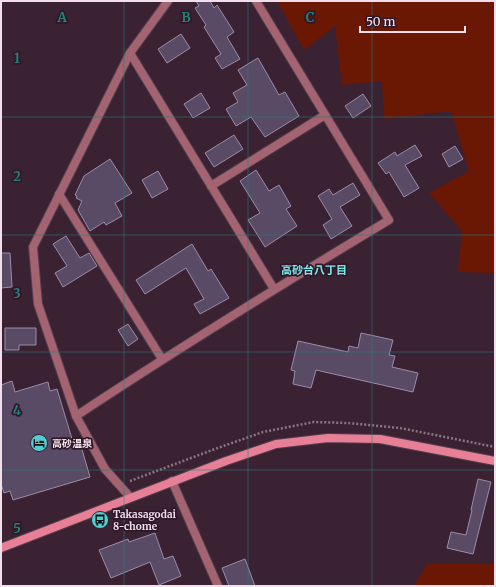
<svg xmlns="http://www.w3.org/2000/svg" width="496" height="587" font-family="Merriweather,'Noto Sans JP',serif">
	<rect width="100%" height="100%" fill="#3a2233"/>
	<g fill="#6a1803">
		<polygon points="277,1 495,1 495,273 458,272 462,231 429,193 469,171 451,111 384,119 382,81 342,85 335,26 304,50"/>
		<polygon points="427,564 495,564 495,586 414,586"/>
	</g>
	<g fill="#594b65" stroke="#9c8ca8">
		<polygon points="196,1 210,1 214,8 217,5 234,32 227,37 240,59 222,69 215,58 221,54 204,27 206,25 195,8 199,6"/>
		<polygon points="181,34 190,48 167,63 158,49"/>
		<polygon points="258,58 279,95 285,92 299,116 265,137 251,117 236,126 226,109 238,102 233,93 247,85 238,70"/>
		<polygon points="201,93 210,108 193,118 184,104"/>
		<polygon points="363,94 371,106 353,118 345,106"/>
		<polygon points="234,135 243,149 214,167 205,153"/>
		<polygon points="415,145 422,156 405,165 419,188 404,197 389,172 386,174 378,163 395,152 397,156"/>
		<polygon points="455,146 463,159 449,167 442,154"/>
		<polygon points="110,159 132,193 115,203 122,216 106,225 104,222 90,231 78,210 82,201 76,198 77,196 75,195 84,176"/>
		<polygon points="256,170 269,191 279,185 291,206 286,209 297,226 265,247 248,220 260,213 240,181"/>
		<polygon points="158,171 168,189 152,198 142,180"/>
		<polygon points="353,183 360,195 340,207 352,226 331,239 323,225 332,219 318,196 329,189 333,195"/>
		<polygon points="66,236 80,258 89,253 97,266 63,287 55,273 67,266 53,244"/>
		<polygon points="192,244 208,271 211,269 229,298 200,314 194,304 204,299 186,268 145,294 136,280"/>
		<polygon points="1,253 10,253 12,287 1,288"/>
		<polygon points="128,324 138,339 128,346 118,330"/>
		<polygon points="5,328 36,328 36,345 19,345 19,350 5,350"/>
		<polygon points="361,333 393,340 389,355 395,356 392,367 418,373 413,392 316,370 311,388 293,384 295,371 291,370 298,341 348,352 349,346 358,348"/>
		<polygon points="12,381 15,392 48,382 50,391 57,389 72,439 81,446 90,477 13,500 10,491 4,493 1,484 1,385"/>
		<polygon points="478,479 491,482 473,554 447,548 451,532 466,535 472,510 471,510"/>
		<polygon points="155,533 164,559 173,556 181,576 159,585 150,562 111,578 99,550 128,539 129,542"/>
		<polygon points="245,559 255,586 229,586 222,568"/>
	</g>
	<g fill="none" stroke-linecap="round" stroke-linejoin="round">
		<g stroke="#543d4d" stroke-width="10">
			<g id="street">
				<polyline points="130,53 274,289"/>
				<polyline points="211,186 325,115"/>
				<polyline points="59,194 162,359"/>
				<path d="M76 416C179 348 284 283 389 220L256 1"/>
				<polyline points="172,481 218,586"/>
				<polyline points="130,497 105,469 76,416 38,304 33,247 130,53 168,1"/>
			</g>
		</g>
		<g stroke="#543d4d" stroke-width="10">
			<polyline id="secondary" points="1,548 226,461 276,444 328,438 380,439 495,461"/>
		</g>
		<polyline stroke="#8b7684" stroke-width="2.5" stroke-dasharray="2 2" stroke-linecap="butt" points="130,481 215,449 263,432 314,422 348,423 400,428 495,447"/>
		<use href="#street" stroke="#a36370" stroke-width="8"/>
		<use href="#secondary" stroke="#e78097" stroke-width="8"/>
	</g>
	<path fill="none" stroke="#26817a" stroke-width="1" stroke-opacity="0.55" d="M124 1V586M248 1V586M372 1V586M1 117H495M1 235H495M1 352H495M1 470H495"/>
	<defs>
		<g id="hotel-disc" transform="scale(0.9)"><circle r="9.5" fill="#52cdcf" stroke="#301829"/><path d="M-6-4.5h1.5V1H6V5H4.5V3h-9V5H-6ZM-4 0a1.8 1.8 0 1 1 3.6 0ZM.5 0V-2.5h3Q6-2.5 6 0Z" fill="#111"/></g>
		<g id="bus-disc" transform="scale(0.9)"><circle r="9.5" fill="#52cdcf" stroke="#301829"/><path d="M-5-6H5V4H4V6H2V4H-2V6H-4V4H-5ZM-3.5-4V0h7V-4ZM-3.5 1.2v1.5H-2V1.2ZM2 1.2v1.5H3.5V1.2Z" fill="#111"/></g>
	</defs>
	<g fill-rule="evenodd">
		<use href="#hotel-disc" x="39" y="443"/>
		<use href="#bus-disc" x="100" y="520"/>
	</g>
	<g text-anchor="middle" stroke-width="3.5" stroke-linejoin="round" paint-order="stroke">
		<g font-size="10" font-weight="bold" fill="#f1e0eb" stroke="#301829" text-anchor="start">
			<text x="52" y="447">高砂温泉</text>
			<text x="113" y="518">Takasagodai<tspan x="113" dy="12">8-chome</tspan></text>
		</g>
		<g font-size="11" font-weight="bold" fill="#7de9eb" stroke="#301829">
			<text x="314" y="274">高砂台八丁目</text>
		</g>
	</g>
	<g font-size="13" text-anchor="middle" font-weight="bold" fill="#26817a" stroke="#301829" stroke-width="3.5" stroke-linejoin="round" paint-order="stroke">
		<text x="62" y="22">A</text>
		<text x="186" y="22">B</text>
		<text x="310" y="22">C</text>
		<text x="17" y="63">1</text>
		<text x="17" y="181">2</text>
		<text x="17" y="298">3</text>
		<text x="17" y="415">4</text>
		<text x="17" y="533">5</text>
	</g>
	<rect width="496" height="587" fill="none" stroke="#f1e0eb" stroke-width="4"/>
	<path d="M360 26v6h105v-6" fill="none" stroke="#f1e0eb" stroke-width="2"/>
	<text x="366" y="26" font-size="12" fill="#f1e0eb" stroke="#301829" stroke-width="3" paint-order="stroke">50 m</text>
</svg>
